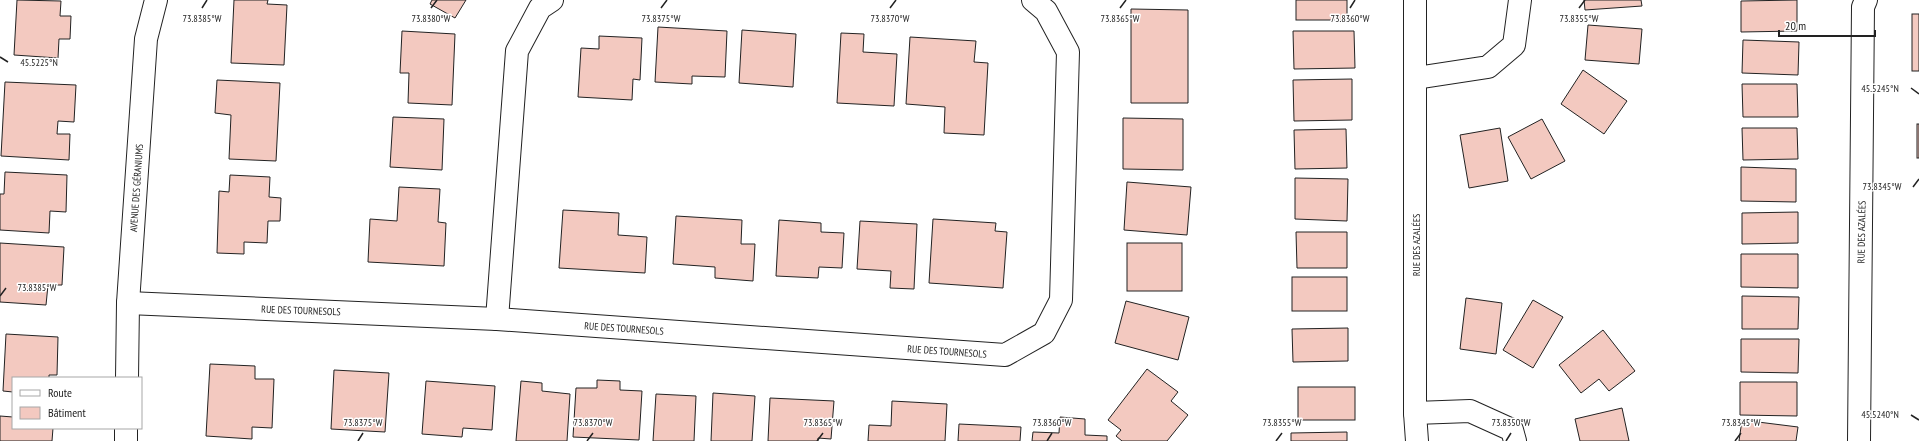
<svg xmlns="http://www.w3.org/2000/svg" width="1919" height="441" font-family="'PT Sans Narrow',sans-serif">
	<rect width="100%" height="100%" fill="#fff"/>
	<g fill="#f3c9c0" stroke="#222">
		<polygon points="17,0 61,1 60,16 71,16 70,39 59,39 58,58 14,55"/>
		<polygon points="234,0 268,0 267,4 287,5 284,65 231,63"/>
		<polygon points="432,0 466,0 455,18 430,4"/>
		<rect x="1296" y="0" width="51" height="20"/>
		<polygon points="1584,0 1641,0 1642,6 1585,10"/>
		<polygon points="1797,0 1797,31 1741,32 1741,1"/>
		<polygon points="1131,9 1188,10 1188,103 1131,103"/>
		<rect x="1912" y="14" width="7" height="57"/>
		<polygon points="1588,25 1642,29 1639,64 1585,60"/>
		<polygon points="658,27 727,31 725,77 692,76 692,84 655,82"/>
		<polygon points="742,30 796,34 793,87 739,83"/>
		<polygon points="402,31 455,34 452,105 408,103 409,73 400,73"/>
		<polygon points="1293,31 1354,31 1355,68 1294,69"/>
		<polygon points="841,33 864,34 863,52 897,54 894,106 837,103"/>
		<polygon points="599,36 642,38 640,80 633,79 632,100 578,97 581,48 599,49"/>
		<polygon points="910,37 976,41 974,62 988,63 984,135 944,133 945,107 906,104"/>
		<polygon points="1743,40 1799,42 1798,75 1742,73"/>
		<polygon points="1583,70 1627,101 1604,134 1561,104"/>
		<polygon points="1352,79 1352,120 1294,121 1293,80"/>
		<polygon points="217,80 280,83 276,161 229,159 231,115 215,113"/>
		<polygon points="5,82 76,85 74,122 58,121 57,134 70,134 69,160 1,156"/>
		<polygon points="1742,84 1797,84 1798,117 1743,117"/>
		<polygon points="393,117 444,119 442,170 390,167"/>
		<polygon points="1123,118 1183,119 1183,170 1123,169"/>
		<polygon points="1542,119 1565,161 1531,179 1508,137"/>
		<rect x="1917" y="124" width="2" height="34"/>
		<polygon points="1500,128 1508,181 1469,188 1460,135"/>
		<polygon points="1742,128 1797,128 1798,159 1743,160"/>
		<polygon points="1346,129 1347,168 1295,169 1294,130"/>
		<polygon points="1741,167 1796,169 1796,202 1741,201"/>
		<polygon points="5,172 67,175 66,212 50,211 49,233 0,230 0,194 4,194"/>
		<polygon points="230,175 270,177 269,197 281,198 280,221 268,221 267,243 244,242 244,254 217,253 219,191 229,192"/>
		<polygon points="1295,178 1348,179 1347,221 1295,219"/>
		<polygon points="1127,182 1191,187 1187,235 1124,230"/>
		<polygon points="399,187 440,189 438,222 446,223 444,266 368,262 370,219 397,221"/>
		<polygon points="563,210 619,213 618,235 647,237 645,273 559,268"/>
		<polygon points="1798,212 1798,243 1742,244 1742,213"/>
		<polygon points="676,216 742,220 741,244 755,244 753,281 715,278 715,267 673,264"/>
		<polygon points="933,219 996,223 995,231 1007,232 1003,288 929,283"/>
		<polygon points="779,220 821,223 821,232 844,233 842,268 819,267 818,278 776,276"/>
		<polygon points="860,221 917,224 914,289 890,288 891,271 857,269"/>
		<polygon points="1296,232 1347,232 1347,268 1297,268"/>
		<polygon points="0,243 64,247 62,285 48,285 46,305 0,302"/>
		<rect x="1127" y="243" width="55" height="48"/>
		<polygon points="1741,254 1798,254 1798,288 1741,287"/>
		<rect x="1292" y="277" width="55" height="34"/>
		<polygon points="1742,296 1799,297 1798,329 1742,329"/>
		<polygon points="1466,298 1502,303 1496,354 1460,349"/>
		<polygon points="1533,300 1563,317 1533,368 1503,350"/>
		<polygon points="1126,301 1189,317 1178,360 1115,343"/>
		<polygon points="1348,328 1348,361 1293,362 1292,329"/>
		<polygon points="1603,330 1635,371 1609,391 1599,379 1581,393 1559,365"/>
		<polygon points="6,334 58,337 57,375 49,375 49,378 13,378 13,392 3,391"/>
		<polygon points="1741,339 1799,339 1798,373 1741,372"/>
		<polygon points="210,364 255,366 255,379 274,379 272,428 252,427 252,439 206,436"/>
		<polygon points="1147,369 1178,392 1171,401 1188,415 1167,441 1122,441 1116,436 1121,430 1108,420"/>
		<polygon points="334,370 389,373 385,432 331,429"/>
		<polygon points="597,380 620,381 620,390 642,391 639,440 573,437 576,388 597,388"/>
		<polygon points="426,381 495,386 492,430 463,428 462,437 422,434"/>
		<polygon points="521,381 542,383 542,391 570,394 567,441 516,441"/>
		<polygon points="1740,382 1797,382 1797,416 1740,415"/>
		<rect x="1298" y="387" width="57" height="33"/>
		<polygon points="713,393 755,396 752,441 711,441"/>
		<polygon points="656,394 696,396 694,441 653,441"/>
		<polygon points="770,398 834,401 831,439 818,438 818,441 768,441"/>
		<polygon points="892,401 947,404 945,441 868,441 869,425 891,426"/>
		<polygon points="1622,408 1629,441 1580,441 1575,419"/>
		<polygon points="0,416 13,417 13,428 53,428 52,441 0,441"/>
		<polygon points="1060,417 1085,419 1085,435 1107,436 1107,441 1032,441 1033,432 1059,433"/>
		<polygon points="1742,420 1798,427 1796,441 1739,441"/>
		<polygon points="959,424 1021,427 1020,441 958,441"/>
		<polygon points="1347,432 1347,441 1291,441 1291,433"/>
	</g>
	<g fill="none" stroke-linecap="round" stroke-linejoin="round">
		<g stroke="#222" stroke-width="24">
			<g id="minor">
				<polyline points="1415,0 1415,413 1417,441"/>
				<polyline points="1416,78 1488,67 1514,45 1520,0"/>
				<polyline points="128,303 497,319 1005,355 1044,333 1061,300 1068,52 1046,11 1033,0"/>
				<polyline points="497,319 517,51 540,8 552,0"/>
				<polyline points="127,378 128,303 146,39 156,0"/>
				<polyline points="1415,413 1470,411 1512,430 1515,441"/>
				<polyline points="126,441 126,428"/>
				<polyline points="1859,441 1863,7 1866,0"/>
			</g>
		</g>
		<use href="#minor" stroke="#fff" stroke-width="22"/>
	</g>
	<path fill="none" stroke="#222" stroke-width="1.5" d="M202 8 207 0M431 8 437 0M661 8 667 0M890 8 896 0M1120 8 1126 0M1350 8 1355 0M1579 8 1585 0M0 57 8 62M1911 88 1919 94M1913 187 1919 179M0 296 6 288M1911 415 1919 420M358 441 363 433M587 441 593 433M817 441 823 433M1047 441 1052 433M1276 441 1282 433M1506 441 1511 433M1735 441 1741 433"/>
	<g text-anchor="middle" stroke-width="3" stroke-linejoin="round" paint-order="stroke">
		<g font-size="10" fill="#222" stroke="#fff">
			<text transform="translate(136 188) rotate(-86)" y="4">AVENUE DES GÉRANIUMS</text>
			<text transform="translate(1861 232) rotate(-89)" y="4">RUE DES AZALÉES</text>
			<text transform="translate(1416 245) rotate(-90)" y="4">RUE DES AZALÉES</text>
			<text transform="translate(301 310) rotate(2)" y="4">RUE DES TOURNESOLS</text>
			<text transform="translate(624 328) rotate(4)" y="4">RUE DES TOURNESOLS</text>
			<text transform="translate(947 351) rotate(4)" y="4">RUE DES TOURNESOLS</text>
		</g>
	</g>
	<g font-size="10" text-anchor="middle" fill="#222" stroke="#fff" stroke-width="3" stroke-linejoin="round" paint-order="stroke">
		<text x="202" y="22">73.8385°W</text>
		<text x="431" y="22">73.8380°W</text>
		<text x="661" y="22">73.8375°W</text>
		<text x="890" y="22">73.8370°W</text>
		<text x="1120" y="22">73.8365°W</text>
		<text x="1350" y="22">73.8360°W</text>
		<text x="1579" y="22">73.8355°W</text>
		<text x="39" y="66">45.5225°N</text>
		<text x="1880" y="92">45.5245°N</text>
		<text x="1882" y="190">73.8345°W</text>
		<text x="37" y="291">73.8385°W</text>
		<text x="1880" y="418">45.5240°N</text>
		<text x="363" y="426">73.8375°W</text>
		<text x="593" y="426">73.8370°W</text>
		<text x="823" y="426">73.8365°W</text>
		<text x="1052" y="426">73.8360°W</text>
		<text x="1282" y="426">73.8355°W</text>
		<text x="1511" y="426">73.8350°W</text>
		<text x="1741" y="426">73.8345°W</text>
	</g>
	<rect x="12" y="377" width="130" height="52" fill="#ffffff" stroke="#a7a7a7"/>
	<rect x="20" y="390" width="20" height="6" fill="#ffffff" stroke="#a7a7a7"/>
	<text x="48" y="397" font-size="12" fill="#222222">Route</text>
	<rect x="20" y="407" width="20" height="12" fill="#f3c9c0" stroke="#a7a7a7"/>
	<text x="48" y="417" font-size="12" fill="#222222">Bâtiment</text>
	<path d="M1779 30v6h96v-6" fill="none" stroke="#222222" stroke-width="2"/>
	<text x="1785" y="30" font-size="12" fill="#222222" stroke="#ffffff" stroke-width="3" paint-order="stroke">20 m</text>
</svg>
